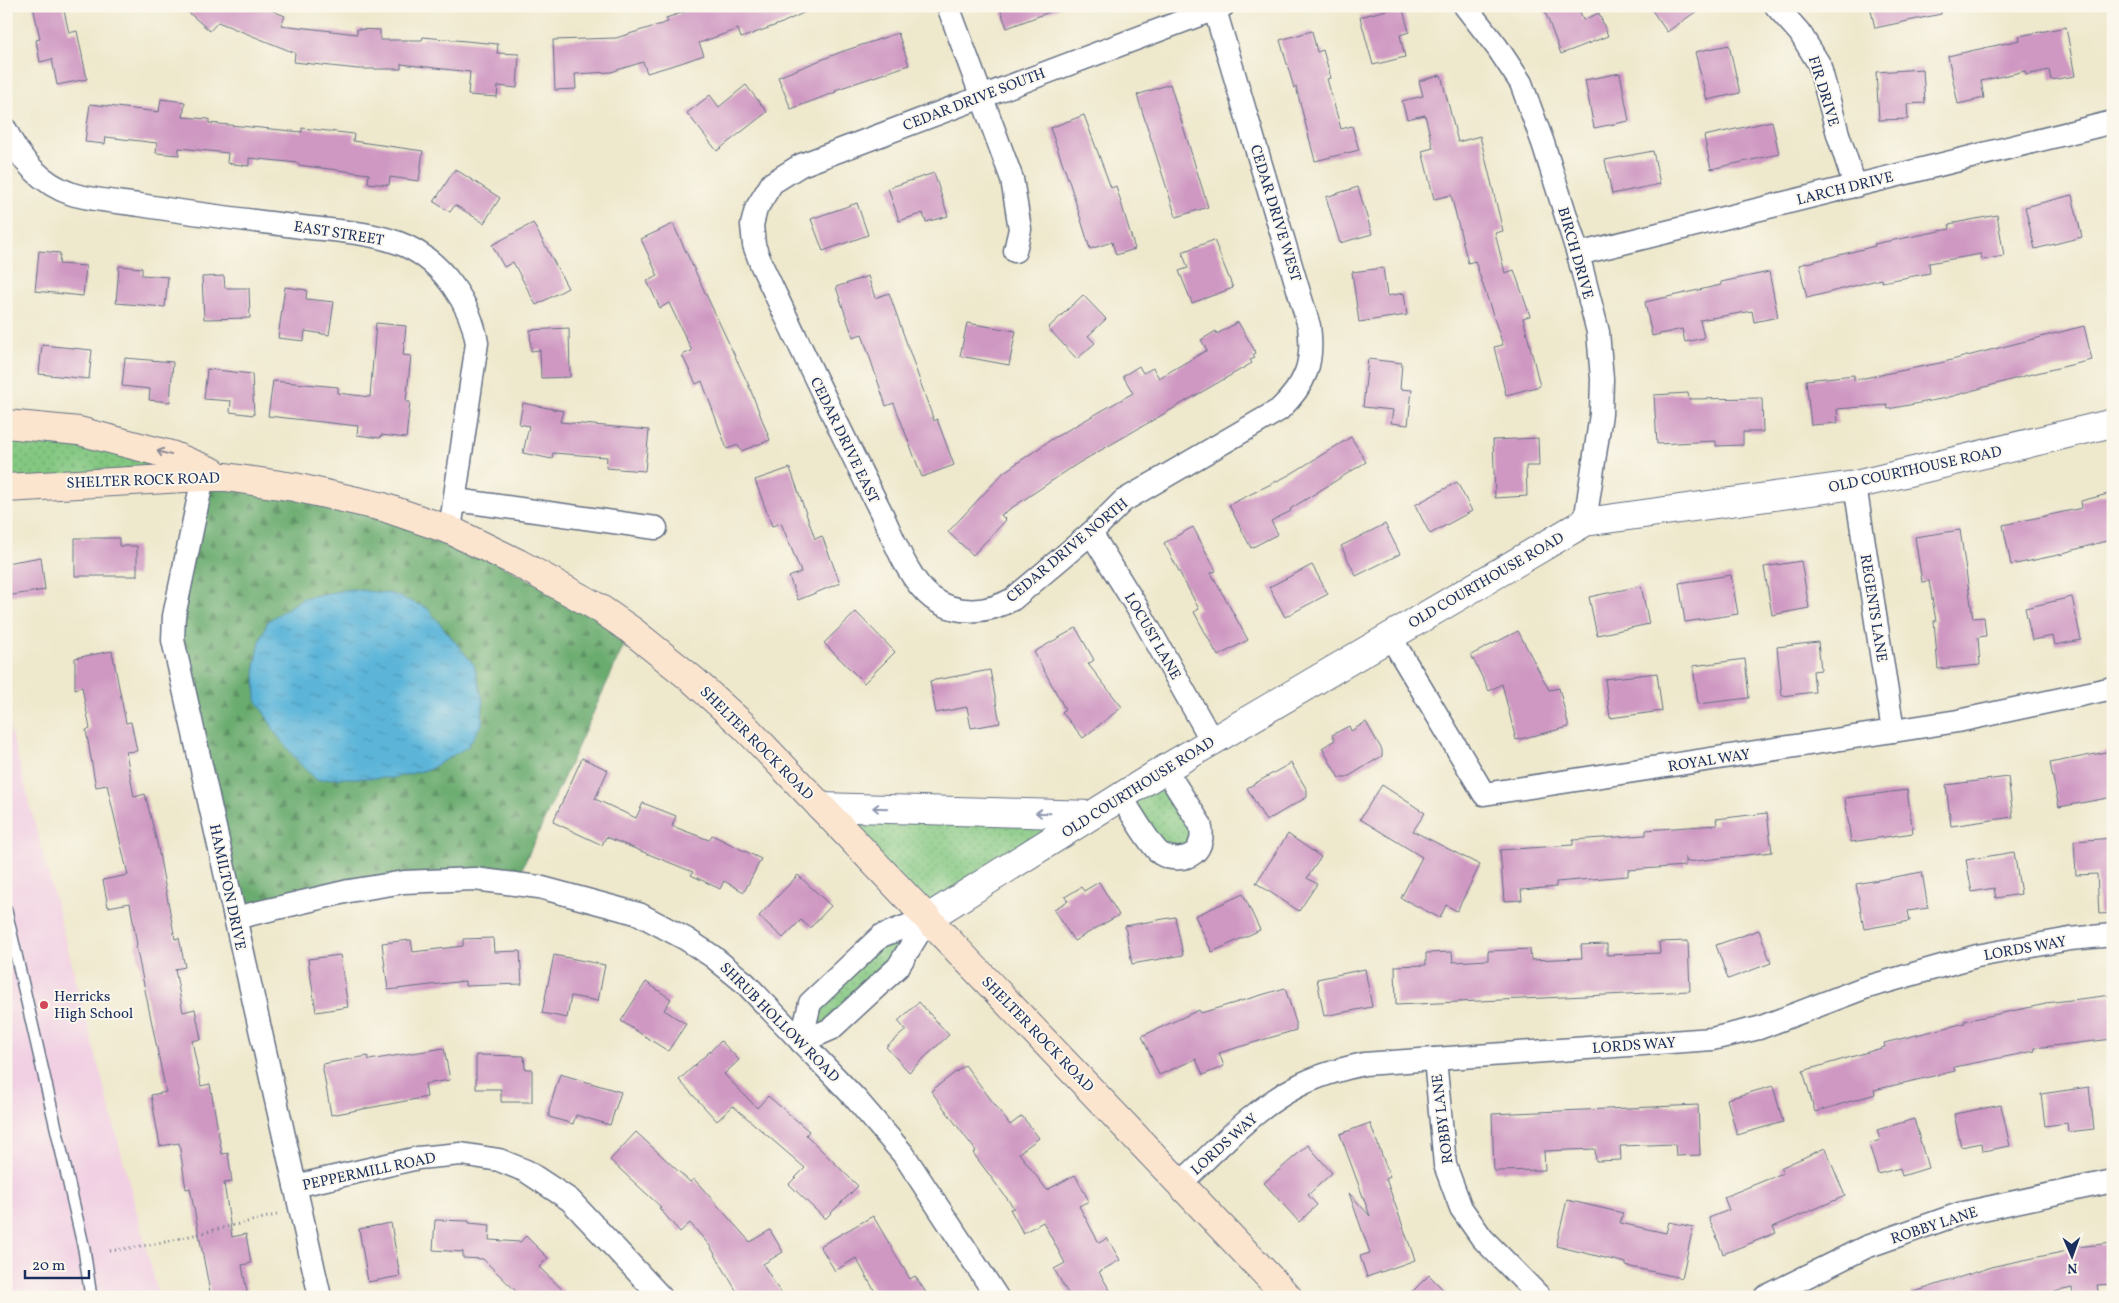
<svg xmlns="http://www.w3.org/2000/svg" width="2119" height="1303" font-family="Vollkorn,serif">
	<defs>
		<pattern id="grass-dots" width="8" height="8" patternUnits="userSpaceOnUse" patternTransform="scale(1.25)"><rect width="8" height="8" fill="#83c781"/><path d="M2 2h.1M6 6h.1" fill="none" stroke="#6aa26d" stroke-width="1.8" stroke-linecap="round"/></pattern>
		<pattern id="forest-firs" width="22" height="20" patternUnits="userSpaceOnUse" patternTransform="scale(1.25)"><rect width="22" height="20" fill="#6aac6f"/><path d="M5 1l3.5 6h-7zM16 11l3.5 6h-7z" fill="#568c5e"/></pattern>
		<pattern id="water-ripples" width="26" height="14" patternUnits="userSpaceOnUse" patternTransform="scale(1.25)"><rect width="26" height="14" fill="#5cb5d9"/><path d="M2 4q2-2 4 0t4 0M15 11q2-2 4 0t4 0" fill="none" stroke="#4b94b3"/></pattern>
	</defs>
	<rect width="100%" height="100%" fill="#fbf7ec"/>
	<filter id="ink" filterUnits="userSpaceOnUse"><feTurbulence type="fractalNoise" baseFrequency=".02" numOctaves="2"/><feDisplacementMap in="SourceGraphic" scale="10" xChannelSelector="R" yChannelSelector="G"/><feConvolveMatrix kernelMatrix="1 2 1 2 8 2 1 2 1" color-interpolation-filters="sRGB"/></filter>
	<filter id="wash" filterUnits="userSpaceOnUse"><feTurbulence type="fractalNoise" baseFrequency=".0096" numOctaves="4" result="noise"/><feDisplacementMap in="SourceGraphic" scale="20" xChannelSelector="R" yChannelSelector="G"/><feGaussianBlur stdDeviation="1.12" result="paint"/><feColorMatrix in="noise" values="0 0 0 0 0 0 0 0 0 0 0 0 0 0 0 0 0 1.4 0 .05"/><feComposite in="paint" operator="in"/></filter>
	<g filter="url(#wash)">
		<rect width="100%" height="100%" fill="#eee8cc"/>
		<polygon fill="#f1d0e3" points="6,713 159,1297 6,1297"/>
		<g fill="url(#grass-dots)" stroke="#4f7b70">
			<polygon points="6,424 226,477 6,490"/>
			<polygon points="1165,769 1202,829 1176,859 1121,796"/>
			<polygon points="821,807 1091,815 928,918 898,967 801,1042 810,1003 881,936 927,918"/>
		</g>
		<polygon fill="url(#forest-firs)" stroke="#426e66" points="203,477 383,507 631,630 515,884 474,879 235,918 171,630"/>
		<polygon fill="url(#water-ripples)" stroke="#3c729c" points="350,589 392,594 427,608 474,665 483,701 482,724 467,747 430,769 392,778 338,778 317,780 301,765 277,735 256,699 255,667 260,641 268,621 303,598"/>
		<g id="blocks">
			<g fill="#cf98c2">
				<polygon points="33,6 63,6 69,33 77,31 87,79 57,85 52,59 40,62 36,40 40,39"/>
				<polygon points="181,6 261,6 285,16 281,25 357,34 357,29 380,30 380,40 422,40 423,37 498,44 497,53 519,54 517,88 498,86 497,97 468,95 470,72 401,64 401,69 358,69 294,62 295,53 218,22 210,31"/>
				<polygon points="702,6 818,6 782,23 741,38 738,29 699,43 704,55 681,63 647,73 643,62 611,72 575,74 576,89 555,90 553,40 616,38 668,22 666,18"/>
				<polygon points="999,6 1060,6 1060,8 1007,28"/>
				<polygon points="1402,6 1409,32 1400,35 1405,57 1373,65 1360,17"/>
				<polygon points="1543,6 1578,6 1583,20 1599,13 1608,36 1561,54"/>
				<polygon points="1649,6 1704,6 1667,32"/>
				<polygon points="1870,6 1941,6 1941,14 1875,28"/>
				<polygon points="2066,27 2075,76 2051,80 2049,70 2026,75 2025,71 1981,81 1984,98 1958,104 1948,56 2020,40 2019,36"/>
				<polygon points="1312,31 1317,52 1323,50 1331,78 1327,79 1341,129 1352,126 1359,150 1315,161 1296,87 1294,88 1280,40"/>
				<polygon points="898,33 909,65 835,90 836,92 791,109 778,77 841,52"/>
				<polygon points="1729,45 1740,93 1707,100 1695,52"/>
				<polygon points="1923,69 1925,103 1907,104 1908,119 1879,120 1876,72"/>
				<polygon points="1620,73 1629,121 1594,128 1585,80"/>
				<polygon points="1441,75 1458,142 1480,136 1503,231 1495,233 1505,273 1514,270 1530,316 1523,318 1540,386 1506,395 1494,347 1503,345 1475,261 1468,263 1451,195 1434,199 1422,151 1433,148 1425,115 1407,119 1402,101 1423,96 1419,81"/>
				<polygon points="1170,84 1208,207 1176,217 1137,95"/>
				<polygon points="746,85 767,112 717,151 687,113 710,95 719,107"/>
				<polygon points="161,99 185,102 183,117 209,119 209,123 302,132 302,128 354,134 353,141 423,151 419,181 390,177 389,185 368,183 369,174 298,165 298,163 249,158 249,166 227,163 228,153 179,148 179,155 156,153 157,143 106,137 105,144 85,142 90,104 159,112"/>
				<polygon points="1084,115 1111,188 1116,186 1135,249 1116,255 1112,242 1090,249 1070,184 1050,128"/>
				<polygon points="1772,121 1779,154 1711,169 1704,136"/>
				<polygon points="1653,151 1660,184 1612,194 1605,160"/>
				<polygon points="455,169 500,198 484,223 455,205 450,212 434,202"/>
				<polygon points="934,173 948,216 926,222 923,213 899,221 888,188"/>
				<polygon points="1358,187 1372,234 1340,243 1326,197"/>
				<polygon points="2072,195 2082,237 2035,249 2025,207"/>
				<polygon points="857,203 868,235 823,251 811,219"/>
				<polygon points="1997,215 2004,256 1982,260 1981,254 1929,263 1930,273 1882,282 1881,279 1807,298 1799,265 1875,246 1874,244 1950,229 1949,224"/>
				<polygon points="533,223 568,288 536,305 513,262 504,267 492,245"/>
				<polygon points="673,224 749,386 770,440 741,451 738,445 727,449 702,381 696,384 682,355 692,351 669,303 660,308 647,281 658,276 641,239"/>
				<polygon points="1214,240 1233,288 1192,303 1179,271 1188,268 1182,252"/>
				<polygon points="39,251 60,253 59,264 86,266 83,296 35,291"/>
				<polygon points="119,266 142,268 142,275 168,277 165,307 116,303"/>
				<polygon points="1383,268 1387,296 1404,293 1407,315 1359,322 1352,272"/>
				<polygon points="1769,272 1778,317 1754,322 1752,311 1700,320 1704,338 1685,342 1682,329 1652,336 1645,302 1721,285 1721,282"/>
				<polygon points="224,276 225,288 249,288 250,318 204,319 202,277"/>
				<polygon points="868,276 875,298 889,293 934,421 937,419 954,465 922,477 894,403 886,406 862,334 853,337 836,287"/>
				<polygon points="285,287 307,290 306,299 334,302 329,335 305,331 304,341 278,338"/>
				<polygon points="1083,295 1106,319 1088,336 1095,343 1077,359 1048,328"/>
				<polygon points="1238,322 1256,353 1253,355 1255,358 1250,360 1252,363 1077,464 1001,515 1006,520 973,555 948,532 1004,472 1052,439 1133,393 1123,376 1139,366 1143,373 1153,368 1159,378 1207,350 1201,340 1216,331 1217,334"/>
				<polygon points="376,323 406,326 403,355 411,356 406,402 410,402 406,438 381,435 380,438 357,435 358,426 268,416 273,381 338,387 338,393 370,397"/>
				<polygon points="967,323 1016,331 1009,365 960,356"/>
				<polygon points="2084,326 2092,360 2028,375 1946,398 1888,409 1887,405 1837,409 1838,423 1811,425 1806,380 1854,375 1854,380 1940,363"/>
				<polygon points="569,328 570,377 541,378 540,350 531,351 530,330"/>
				<polygon points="42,345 92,350 89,379 39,374"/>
				<polygon points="125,358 173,362 170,402 149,400 150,389 122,386"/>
				<polygon points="1368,359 1402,363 1400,389 1412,390 1408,425 1391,423 1393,410 1363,407"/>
				<polygon points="207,369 252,374 254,415 230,412 231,401 204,399"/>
				<polygon points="1688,393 1689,399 1762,398 1763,432 1743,432 1743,445 1716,446 1716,441 1657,444 1654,395"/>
				<polygon points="523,403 563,411 560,422 649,430 645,471 606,468 607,457 553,453 552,459 523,453 529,426 519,424"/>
				<polygon points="1351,437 1366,462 1290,509 1291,511 1271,521 1278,534 1251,548 1229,505 1289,475"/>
				<polygon points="1538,438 1539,466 1526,466 1527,496 1495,498 1493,440"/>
				<polygon points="790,468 815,539 822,536 840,583 798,600 789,577 801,572 781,523 772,526 755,480"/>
				<polygon points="1457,482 1472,511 1430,534 1415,505"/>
				<polygon points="2108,494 2113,513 2113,539 2063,553 2063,554 2011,565 2003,525 2082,508 2081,501"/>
				<polygon points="1385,524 1400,554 1356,576 1341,546"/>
				<polygon points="1193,527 1216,571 1211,573 1248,640 1218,656 1194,612 1199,609 1164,543"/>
				<polygon points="1960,530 1973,618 1984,617 1986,636 1978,637 1980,665 1938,669 1934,621 1936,621 1929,581 1922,582 1915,537"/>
				<polygon points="75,538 119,538 119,546 137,546 137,576 75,576"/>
				<polygon points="41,557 45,590 6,596 6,563"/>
				<polygon points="1801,561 1809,608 1772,615 1764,567"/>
				<polygon points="1312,565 1328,594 1285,617 1269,587"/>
				<polygon points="1731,575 1738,614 1685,622 1679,583"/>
				<polygon points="1641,586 1649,624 1597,635 1589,597"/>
				<polygon points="2072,597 2081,640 2055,645 2053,636 2032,640 2025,608"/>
				<polygon points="856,612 895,652 864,683 824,643"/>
				<polygon points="1076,628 1094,660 1088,664 1122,707 1083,738 1062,712 1065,709 1034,652"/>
				<polygon points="1518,631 1549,690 1559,688 1569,727 1516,740 1502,684 1489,691 1471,655"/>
				<polygon points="1818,642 1821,670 1813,671 1815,692 1782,696 1777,647"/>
				<polygon points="112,651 126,723 131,722 137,751 126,752 134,797 145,794 157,843 175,939 179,938 185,967 175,969 183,1012 195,1009 201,1039 192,1041 201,1086 210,1084 222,1154 228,1153 232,1182 224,1183 232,1237 246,1234 251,1263 242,1265 247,1292 220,1297 211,1297 190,1188 186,1189 179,1143 160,1146 151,1095 166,1092 136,946 137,945 130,903 108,907 103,880 128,875 107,785 96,787 86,730 90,729 82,687 75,689 75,658"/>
				<polygon points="1745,659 1749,698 1698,704 1693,666"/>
				<polygon points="990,670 1000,723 971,728 967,707 936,713 930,681"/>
				<polygon points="1657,673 1662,711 1610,718 1605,679"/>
				<polygon points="1366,722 1382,750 1382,756 1346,778 1339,778 1322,748 1335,740 1332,735 1349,726 1351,731"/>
				<polygon points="2111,751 2113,761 2113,797 2059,807 2050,763"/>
				<polygon points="582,758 608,770 595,799 636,818 643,803 676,816 672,826 709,840 712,835 761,859 744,892 724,881 720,889 691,875 693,872 606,837 602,845 553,822"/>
				<polygon points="1291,763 1307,790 1307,797 1266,821 1247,788"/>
				<polygon points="2008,777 2013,817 1951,826 1946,785"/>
				<polygon points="1382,785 1425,813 1413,831 1480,865 1457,911 1446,905 1440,918 1401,898 1422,857 1360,819"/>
				<polygon points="1907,790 1913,833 1851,842 1845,798"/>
				<polygon points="1767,813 1772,852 1687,862 1685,857 1685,866 1628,870 1628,876 1556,882 1556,887 1521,890 1522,900 1504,901 1500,850 1573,845 1573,840 1646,835 1646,830 1717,825 1716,819"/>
				<polygon points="1288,834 1321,857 1307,878 1317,884 1299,911 1256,883"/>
				<polygon points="2113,838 2113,913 2099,914 2097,874 2076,875 2074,841"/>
				<polygon points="2014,852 2021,894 1996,898 1994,888 1972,892 1966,860"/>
				<polygon points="1922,872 1928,908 1908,911 1910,921 1864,929 1856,884"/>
				<polygon points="798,875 831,906 810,928 801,920 783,938 759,916"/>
				<polygon points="1099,882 1119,915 1074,941 1054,909 1068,901 1065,897 1081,887 1084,891"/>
				<polygon points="1243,894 1260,930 1212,952 1195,916"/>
				<polygon points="1175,917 1183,955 1132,964 1125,926"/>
				<polygon points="1759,930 1771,963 1728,979 1716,945"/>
				<polygon points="493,938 494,952 520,951 522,984 465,986 465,981 388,990 382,943 411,940 413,952 463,946 463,939"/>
				<polygon points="1688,941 1690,991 1396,1005 1395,966 1426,965 1426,953 1452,952 1453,962 1488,960 1488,951 1530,949 1531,960 1582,958 1581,945 1607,944 1607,955 1660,953 1659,942"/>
				<polygon points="340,955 348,1007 316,1012 308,959"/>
				<polygon points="554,955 605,965 598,1001 571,996 567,1018 542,1013"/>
				<polygon points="1365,969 1372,1007 1324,1016 1317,979"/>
				<polygon points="646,982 671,999 664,1010 686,1024 668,1051 621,1021"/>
				<polygon points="1285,988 1296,1023 1296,1030 1219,1053 1224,1066 1203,1075 1196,1059 1159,1075 1142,1036 1199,1010 1201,1013"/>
				<polygon points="2112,995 2113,1039 2034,1048 2035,1051 1954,1067 1955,1071 1874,1090 1875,1094 1815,1112 1803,1071 1885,1047 1884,1043 1965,1023 1964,1021 2046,1004 2046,1003"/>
				<polygon points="919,1002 949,1035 909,1072 886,1047 906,1030 898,1021"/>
				<polygon points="721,1041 739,1060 724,1074 757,1108 768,1096 809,1131 806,1135 858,1186 825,1219 789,1184 805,1168 733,1106 717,1121 679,1080"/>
				<polygon points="444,1048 450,1080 425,1084 427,1097 331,1115 322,1064 368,1056 369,1060"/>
				<polygon points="476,1055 524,1056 525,1069 532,1069 532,1102 501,1102 501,1089 476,1089"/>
				<polygon points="965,1065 1010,1125 1022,1116 1039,1138 1019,1153 1047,1190 1075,1175 1089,1201 1079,1206 1099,1243 1107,1238 1120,1260 1099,1272 1114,1297 1070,1297 1054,1269 1065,1263 1043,1222 1023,1233 1010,1209 1014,1208 973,1153 976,1151 931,1091"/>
				<polygon points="560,1074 621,1092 610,1125 576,1115 573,1124 549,1117 549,1110"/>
				<polygon points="1773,1086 1783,1122 1737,1135 1727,1099"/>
				<polygon points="2089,1087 2094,1129 2068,1132 2067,1123 2045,1126 2041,1094"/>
				<polygon points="1698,1105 1700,1155 1676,1156 1675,1144 1620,1146 1621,1160 1596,1161 1595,1149 1544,1151 1545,1170 1494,1171 1492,1114"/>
				<polygon points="2001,1105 2010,1146 1983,1151 1982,1143 1961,1147 1954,1114"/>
				<polygon points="1914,1119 1928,1168 1902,1176 1900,1168 1878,1174 1869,1144 1880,1140 1877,1130"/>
				<polygon points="1370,1123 1390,1177 1386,1179 1415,1260 1367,1277 1360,1256 1370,1253 1349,1193 1370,1216 1340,1134"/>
				<polygon points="636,1132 690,1182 694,1179 750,1242 770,1230 783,1252 763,1264 783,1297 740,1297 710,1246 690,1223 680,1232 659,1208 661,1207 610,1160"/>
				<polygon points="1308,1145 1332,1173 1308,1195 1317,1205 1299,1222 1264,1183"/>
				<polygon points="1825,1148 1845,1196 1773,1227 1776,1233 1723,1254 1709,1218 1729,1210 1724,1197 1783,1173 1780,1168"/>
				<polygon points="1567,1200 1623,1213 1620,1223 1666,1233 1669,1222 1693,1227 1682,1278 1626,1266 1626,1263 1556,1246"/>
				<polygon points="873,1216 910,1279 915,1276 929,1297 878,1297 856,1258 835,1271 820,1246"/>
				<polygon points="435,1220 469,1221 469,1223 490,1225 489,1240 520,1242 526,1236 548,1258 539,1267 570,1297 522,1297 483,1259 463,1258 463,1252 433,1250"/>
				<polygon points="391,1223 400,1276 368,1282 359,1229"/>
				<polygon points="2113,1243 2113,1284 2097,1285 2099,1297 2073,1297 2072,1288 2032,1297 1912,1297 1911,1293 1995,1266 2067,1251 2067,1248"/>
				<polygon points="1429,1275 1450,1297 1407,1297"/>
			</g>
		</g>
	</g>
	<g filter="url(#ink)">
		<use href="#blocks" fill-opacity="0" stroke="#657084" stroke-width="1"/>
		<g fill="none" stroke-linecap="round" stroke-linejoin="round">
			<g stroke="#657084" stroke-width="14">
				<polyline id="service" points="6,911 84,1249 91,1297"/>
			</g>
			<g stroke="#657084" stroke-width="25">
				<g id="minor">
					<polyline points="948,6 1012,179 1020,229 1015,251"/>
					<polyline points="1465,6 1497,47 1521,83 1543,143 1578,254 1598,332 1602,379 1601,414 1585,522"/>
					<polyline points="1776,6 1800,33 1819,64 1838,134 1855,186"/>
					<path d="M1215 10 1309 326C1314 363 1306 384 1279 410L1123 501 1091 533 1013 599C988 613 957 616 932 598 908 580 893 537 880 510 839 429 800 346 761 264L754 245 752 225 756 209 772 183 801 165 1223 6"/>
					<path d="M6 130C19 159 42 184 72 194 91 200 120 202 140 205 194 214 248 220 302 227 336 231 374 232 406 246 443 263 471 304 477 343L450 530"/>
					<polyline points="1578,254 2113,122"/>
					<polyline points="203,477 174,616 173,640 320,1297"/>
					<polyline points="1855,485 1893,731"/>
					<polyline points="456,500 656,528"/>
					<polyline points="1091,533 1138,609 1212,741"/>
					<polyline points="1390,636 1484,794 1958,721 2113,688"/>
					<path d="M1121 796C1128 808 1152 848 1161 854 1171 860 1185 860 1194 853 1202 846 1203 834 1200 824L1165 769"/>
					<polyline points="235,918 349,891 404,882 474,879 539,887 639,914 686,939 712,956 745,983 855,1098 904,1155 997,1297"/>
					<polygon points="928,918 898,967 831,1029 801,1042 810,1003 881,936"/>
					<polyline points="1435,1059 1445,1165 1461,1208 1482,1238 1540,1297"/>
					<path d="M1180 1184C1217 1149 1253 1109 1298 1086 1319 1075 1341 1069 1364 1064L1712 1039 1759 1028 1864 988 1977 956 2070 939 2113 935"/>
					<polyline points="295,1186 418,1158 461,1154 499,1160 526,1171 570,1200 661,1297"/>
					<polyline points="1765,1297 1866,1247 1959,1214 2113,1181"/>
				</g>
			</g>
			<g stroke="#657084" stroke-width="30">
				<g id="tertiary">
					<polyline points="821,807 1091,815"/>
					<polyline points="928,918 1165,769 1585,522 1855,485 2113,423"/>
				</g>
			</g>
			<g stroke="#657084" stroke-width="30">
				<g id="secondary">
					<polyline points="6,424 79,431 171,455 213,472"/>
					<polyline points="6,488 203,477 226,477 294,487 383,507 450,530 518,563 599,608 631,630 693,680 745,727 1288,1297"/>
				</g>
			</g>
			<polyline stroke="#657084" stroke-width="3" stroke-dasharray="1 4" stroke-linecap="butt" points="110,1251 161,1243 280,1214"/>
			<use href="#service" stroke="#fff" stroke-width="11"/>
			<use href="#minor" stroke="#fff" stroke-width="22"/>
			<use href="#tertiary" stroke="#fff" stroke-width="28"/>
			<use href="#secondary" stroke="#fce5cf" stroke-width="28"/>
		</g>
		<defs><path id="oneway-shaft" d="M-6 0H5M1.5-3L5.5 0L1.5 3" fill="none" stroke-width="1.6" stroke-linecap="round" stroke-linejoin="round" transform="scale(1.25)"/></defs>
		<use stroke="#8c8a96" href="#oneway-shaft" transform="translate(164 453) rotate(-165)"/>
		<g stroke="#8d97ae">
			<use href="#oneway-shaft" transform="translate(880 808) rotate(-178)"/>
			<use href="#oneway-shaft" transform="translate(1043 813) rotate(-178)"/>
		</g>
	</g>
	<circle fill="#d1495b" stroke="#fbf7ec" stroke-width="2" cx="44" cy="1005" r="5"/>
	<g text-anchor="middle" stroke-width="4" stroke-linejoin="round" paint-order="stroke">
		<g font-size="15" fill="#1b2f5e" stroke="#fbf7ec">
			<text transform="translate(1824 91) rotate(73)" y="5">FIR DRIVE</text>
			<text transform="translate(974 99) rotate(-21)" y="5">CEDAR DRIVE SOUTH</text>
			<text transform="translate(1845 188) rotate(-14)" y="5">LARCH DRIVE</text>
			<text transform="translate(1276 213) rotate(73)" y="5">CEDAR DRIVE WEST</text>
			<text transform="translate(339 233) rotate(9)" y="5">EAST STREET</text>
			<text transform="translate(1576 253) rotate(74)" y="5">BIRCH DRIVE</text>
			<text transform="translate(845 440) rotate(64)" y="5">CEDAR DRIVE EAST</text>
			<text transform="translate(1915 469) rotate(-12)" y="5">OLD COURTHOUSE ROAD</text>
			<text transform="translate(143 480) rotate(-2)" y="5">SHELTER ROCK ROAD</text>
			<text transform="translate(1067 550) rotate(-40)" y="5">CEDAR DRIVE NORTH</text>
			<text transform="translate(1486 580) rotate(-30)" y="5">OLD COURTHOUSE ROAD</text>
			<text transform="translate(1874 608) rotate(81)" y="5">REGENTS LANE</text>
			<text transform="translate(1153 636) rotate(60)" y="5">LOCUST LANE</text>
			<text transform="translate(757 743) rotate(45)" y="5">SHELTER ROCK ROAD</text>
			<text transform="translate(1709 760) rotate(-9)" y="5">ROYAL WAY</text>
			<text transform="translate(1138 787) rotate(-32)" y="5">OLD COURTHOUSE ROAD</text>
			<text transform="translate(228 887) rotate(78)" y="5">HAMILTON DRIVE</text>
			<text transform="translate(2025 948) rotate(-10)" y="5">LORDS WAY</text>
			<text transform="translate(780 1022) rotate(45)" y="5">SHRUB HOLLOW ROAD</text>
			<text transform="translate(1038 1034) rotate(46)" y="5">SHELTER ROCK ROAD</text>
			<text transform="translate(1634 1045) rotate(-4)" y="5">LORDS WAY</text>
			<text transform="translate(1442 1119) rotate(-97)" y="5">ROBBY LANE</text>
			<text transform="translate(1224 1144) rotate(-42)" y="5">LORDS WAY</text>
			<text transform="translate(369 1171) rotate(-12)" y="5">PEPPERMILL ROAD</text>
			<text transform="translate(1934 1225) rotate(-18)" y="5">ROBBY LANE</text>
		</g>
		<g font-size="15" fill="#1b2f5e" stroke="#fbf7ec" text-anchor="start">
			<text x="54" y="1001">Herricks<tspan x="54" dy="17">High School</tspan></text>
		</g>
	</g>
	<rect width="2119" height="1303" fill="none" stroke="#fbf7ec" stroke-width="25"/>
	<g transform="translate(2072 1256) rotate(178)" stroke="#fbf7ec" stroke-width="4" paint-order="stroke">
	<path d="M0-4L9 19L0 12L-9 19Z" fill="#1b2f5e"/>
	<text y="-8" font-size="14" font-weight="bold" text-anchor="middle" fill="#1b2f5e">N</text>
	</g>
	<path d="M25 1270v8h64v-8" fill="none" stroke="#1b2f5e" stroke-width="2.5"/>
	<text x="32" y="1270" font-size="15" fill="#1b2f5e" stroke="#fbf7ec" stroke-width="4" paint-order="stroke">20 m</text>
</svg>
